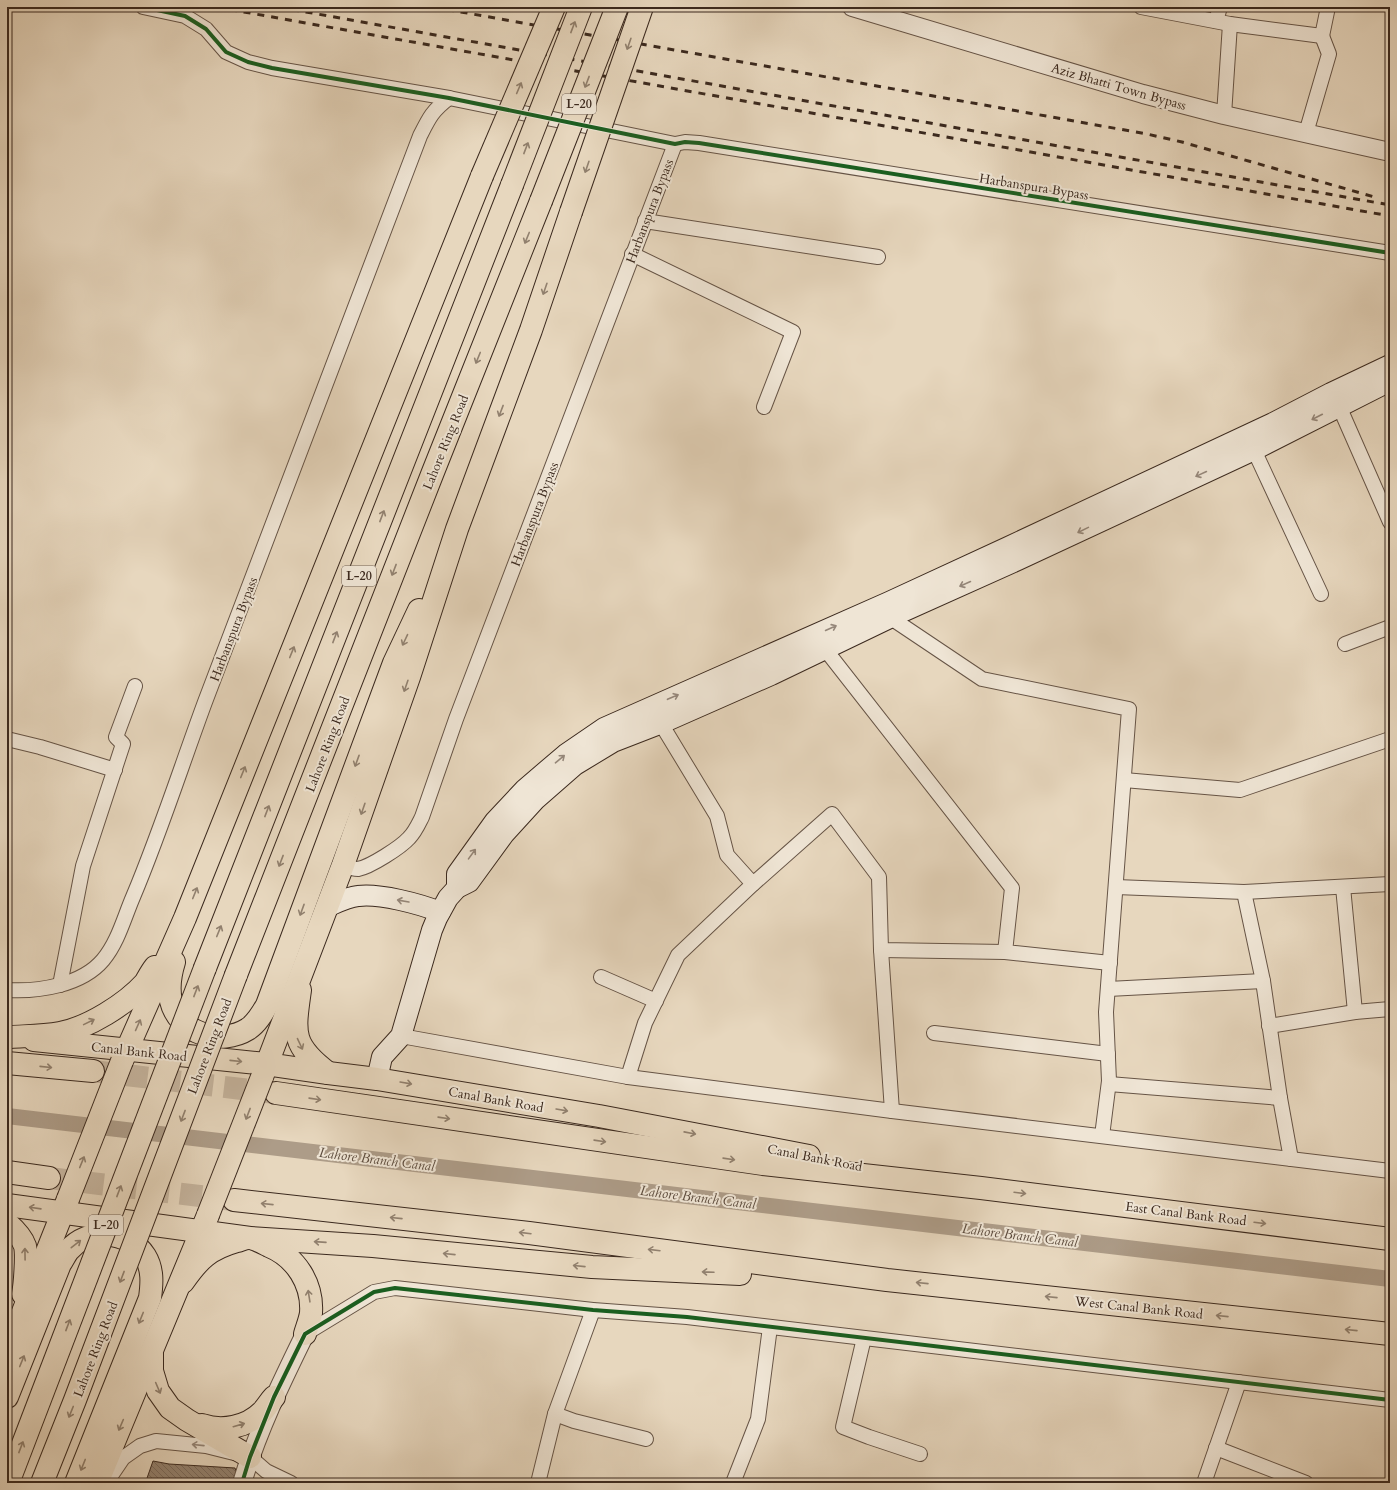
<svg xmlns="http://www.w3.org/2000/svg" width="1397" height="1490" font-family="Cardo,serif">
	<defs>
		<pattern id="building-back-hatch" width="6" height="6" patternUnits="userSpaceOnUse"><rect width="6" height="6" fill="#948371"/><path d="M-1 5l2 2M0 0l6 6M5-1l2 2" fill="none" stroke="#7a6b5c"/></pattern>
		<filter id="shadow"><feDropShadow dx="3.5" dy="3.5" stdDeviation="1" flood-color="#0004"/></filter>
	</defs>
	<rect width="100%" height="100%" fill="#e7d7be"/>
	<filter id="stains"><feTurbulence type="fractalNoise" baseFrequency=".005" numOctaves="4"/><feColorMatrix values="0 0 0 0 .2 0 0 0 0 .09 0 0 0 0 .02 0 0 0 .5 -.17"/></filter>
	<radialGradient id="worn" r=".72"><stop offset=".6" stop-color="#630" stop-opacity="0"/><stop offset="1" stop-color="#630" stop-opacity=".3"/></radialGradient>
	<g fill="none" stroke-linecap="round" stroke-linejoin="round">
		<polyline stroke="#ad9c88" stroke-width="16" points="7,1116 1390,1279"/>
	</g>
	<polygon fill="url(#building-back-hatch)" stroke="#3b291e" filter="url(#shadow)" points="153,1461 169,1464 235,1468 237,1474 235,1483 135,1483 146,1481"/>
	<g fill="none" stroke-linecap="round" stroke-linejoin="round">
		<g stroke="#c5b49e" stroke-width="22" stroke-dasharray="22 11" stroke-linecap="butt">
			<polyline points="93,1071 275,1093"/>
			<polyline points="49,1178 233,1200"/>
		</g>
		<g stroke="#665446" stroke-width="16">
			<g id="minor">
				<polyline points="143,7 185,16 206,29 226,52 248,62 272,68 449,98 675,144 685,142 699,143 1390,253"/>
				<polyline points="1141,7 1230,24 1322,36 1328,7"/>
				<polyline points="1216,21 1220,7"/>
				<polyline points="1224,115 1230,24"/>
				<polyline points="1306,133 1329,54 1322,36"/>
				<polyline points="645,221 878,257"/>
				<polyline points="632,254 793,332 764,407"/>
				<polyline points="1339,406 1390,522"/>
				<polyline points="1254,450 1321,594"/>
				<polyline points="884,615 891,618 982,679 1129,709 1106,1012 1109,1081 1102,1136"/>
				<polyline points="818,643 825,649 1012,888 1005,952 1110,963"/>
				<polyline points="1345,644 1390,627"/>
				<polyline points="657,717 717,816 727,855 753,884 832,814 879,877 881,950 1005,952"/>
				<polyline points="7,739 40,747 115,770"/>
				<polyline points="1124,780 1240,790 1390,739"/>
				<path d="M343 865C348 867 353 869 358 869 370 867 401 847 409 838 415 832 418 825 422 817L456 719 675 144"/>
				<polyline points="1116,887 1244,892 1390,884"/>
				<polyline points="1343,887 1355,1012"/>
				<polyline points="1244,892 1263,981 1280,1098 1291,1159"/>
				<polyline points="881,950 892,1111"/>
				<polyline points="601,977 656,1001"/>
				<polyline points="60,985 83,866 123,744 116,737 135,686"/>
				<polyline points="1108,989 1263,981"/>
				<path d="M7 990C39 992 82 985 103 960 118 942 124 918 133 897 160 833 181 767 205 702 275 513 348 325 420 136 429 118 432 111 449 98"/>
				<polyline points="1269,1026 1355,1012 1390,1009"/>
				<polyline points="934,1033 1108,1054"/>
				<polyline points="401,1036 628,1077 892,1111 1390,1171"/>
				<polyline points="628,1077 645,1023 678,955 753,884"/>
				<polyline points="1109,1084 1280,1098"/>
				<polyline points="305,1334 374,1292 395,1288 593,1310 687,1317 1390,1400"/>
				<polyline points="864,1338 843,1427 869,1437 920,1454"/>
				<polyline points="555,1414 574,1421 646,1439"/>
				<polyline points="1216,1448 1306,1483"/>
				<polyline points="106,1483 123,1458 140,1446 156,1441 206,1446 250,1457 266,1471 291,1483"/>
				<polyline points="538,1483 555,1414 593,1310"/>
				<polyline points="733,1483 758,1419 770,1327"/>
				<polyline points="1204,1483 1239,1382"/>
			</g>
		</g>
		<g stroke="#665446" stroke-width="20">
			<g id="tertiary">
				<polyline points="852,7 1143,94 1224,115 1390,152"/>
				<path d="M242 1483C258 1430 281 1383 305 1334"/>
			</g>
		</g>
		<g stroke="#3b291e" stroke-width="22">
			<g id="secondary">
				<polyline points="457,888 457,874 495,821 525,789 566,754 604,728 889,602 1008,547 1273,423 1331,393 1390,365"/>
				<path d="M329 906C338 902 348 897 358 896 379 893 420 904 440 912"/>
				<polyline points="377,1079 382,1057 401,1036 432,930 437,918 448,898 457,888 469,882 504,834 535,800 575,765 613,742 662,723 771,675 900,613 1018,560 1254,450 1390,381"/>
			</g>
		</g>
		<g stroke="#3b291e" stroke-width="24">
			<g id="trunk">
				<path d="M300 990C294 1033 291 1045 328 1073"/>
				<polyline points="34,1040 266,1064 328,1073 377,1079 599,1116 809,1156"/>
				<polyline points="7,1063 93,1071"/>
				<polyline points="276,1093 763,1164 981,1188 1390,1239"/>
				<polyline points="7,1172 49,1178"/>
				<polyline points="234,1200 529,1233 887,1280 1390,1334"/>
				<polyline points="7,1205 250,1238 373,1246 592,1267 740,1274"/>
				<path d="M183 1282C199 1259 209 1249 237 1241 241 1240 245 1238 249 1238 254 1238 263 1243 269 1246 296 1257 313 1284 311 1313 310 1320 307 1327 305 1334"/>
			</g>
		</g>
		<g stroke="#3b291e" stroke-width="24">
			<g id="motorway">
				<path d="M174 962C170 975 168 988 171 1001 179 1034 221 1046 248 1029 257 1023 262 1014 267 1005L394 663 419 610"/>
				<polyline points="205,968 512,185"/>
				<polyline points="236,975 433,472 541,201"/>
				<path d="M11 1037C27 1036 44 1036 60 1033 88 1028 126 1004 145 983 148 978 151 972 155 967"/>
				<polyline points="122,1061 185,918 482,176"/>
				<polyline points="262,1077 343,865 409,677 457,529 531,330 571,212"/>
				<path d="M7 1223C14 1229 22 1237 25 1246 27 1255 25 1284 23 1294"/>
				<polyline points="7,1352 68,1199"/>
				<polyline points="152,1354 152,1371 158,1391 170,1408 187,1420 250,1457"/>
				<path d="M7 1397 60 1264C63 1260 65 1255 68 1251 88 1227 128 1230 145 1256 153 1269 152 1283 150 1298L76 1483"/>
				<path d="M202 1425C222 1432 247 1427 262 1412 267 1407 270 1401 274 1397"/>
				<polyline points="97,1483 208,1215"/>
			</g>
		</g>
		<use href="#minor" stroke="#efe5d5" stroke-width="14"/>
		<use href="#tertiary" stroke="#efe5d5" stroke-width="18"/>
		<use href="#secondary" stroke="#efe5d5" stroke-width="20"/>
		<use href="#trunk" stroke="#e7d7be" stroke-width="22"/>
		<use href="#motorway" stroke="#e7d7be" stroke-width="22"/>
		<g stroke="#3b291e" stroke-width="3" stroke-dasharray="7 7" stroke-linecap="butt">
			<polyline points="216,7 1390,216"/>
			<polyline points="278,7 1390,205"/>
			<polyline points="433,7 1147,134 1182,142 1378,198"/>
		</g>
		<g stroke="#3b291e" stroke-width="24" stroke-linecap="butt">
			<g id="motorway-bridge">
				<polyline points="482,176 554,7"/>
				<polyline points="512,185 581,7"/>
				<polyline points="541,201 617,7"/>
				<polyline points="571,212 642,7"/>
				<polyline points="68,1199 122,1061"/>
				<polyline points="208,1215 262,1077"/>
				<polyline points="8,1483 205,968"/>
				<polyline points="42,1483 75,1400 236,975"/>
			</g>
		</g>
		<use href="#motorway-bridge" stroke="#e7d7be" stroke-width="22"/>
		<g stroke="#efe5d5" stroke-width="6">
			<g id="cycleway">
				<polyline points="143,7 185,16 206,29 226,52 248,62 272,68 449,98 675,144 685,142 699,143 1390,253"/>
				<polyline points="242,1483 250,1457 274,1397 305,1334 374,1292 395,1288 593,1310 687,1317 1390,1400"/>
			</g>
		</g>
		<use href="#cycleway" stroke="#1b5e20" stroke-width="4"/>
	</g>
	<defs><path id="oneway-shaft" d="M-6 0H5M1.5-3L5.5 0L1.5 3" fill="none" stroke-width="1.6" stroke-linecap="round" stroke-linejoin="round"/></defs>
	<g stroke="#91806e">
		<use href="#oneway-shaft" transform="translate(573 27) rotate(-69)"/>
		<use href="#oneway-shaft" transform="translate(629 44) rotate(109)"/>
		<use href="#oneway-shaft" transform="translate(587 82) rotate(111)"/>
		<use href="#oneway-shaft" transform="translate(519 88) rotate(-67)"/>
		<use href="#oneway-shaft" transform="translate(526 148) rotate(-69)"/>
		<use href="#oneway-shaft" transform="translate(587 167) rotate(109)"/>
		<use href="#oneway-shaft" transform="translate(527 238) rotate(112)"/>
		<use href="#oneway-shaft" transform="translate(545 289) rotate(109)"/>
		<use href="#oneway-shaft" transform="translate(478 358) rotate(112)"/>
		<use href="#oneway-shaft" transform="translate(501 411) rotate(111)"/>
		<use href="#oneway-shaft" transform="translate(382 516) rotate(-69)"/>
		<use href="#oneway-shaft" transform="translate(394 570) rotate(111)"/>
		<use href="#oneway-shaft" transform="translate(335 637) rotate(-69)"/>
		<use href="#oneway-shaft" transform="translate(405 640) rotate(115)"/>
		<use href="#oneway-shaft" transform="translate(292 652) rotate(-68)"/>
		<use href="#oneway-shaft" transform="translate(406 686) rotate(109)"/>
		<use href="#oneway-shaft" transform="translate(357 761) rotate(110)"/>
		<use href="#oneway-shaft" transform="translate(243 772) rotate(-68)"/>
		<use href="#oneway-shaft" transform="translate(363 809) rotate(109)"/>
		<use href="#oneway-shaft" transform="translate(267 811) rotate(-69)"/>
		<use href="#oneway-shaft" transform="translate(281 861) rotate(111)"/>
		<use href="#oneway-shaft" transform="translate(195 893) rotate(-68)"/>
		<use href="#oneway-shaft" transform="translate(302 910) rotate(110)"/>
		<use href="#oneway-shaft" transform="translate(219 931) rotate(-68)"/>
		<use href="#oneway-shaft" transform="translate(196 991) rotate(-69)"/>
		<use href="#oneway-shaft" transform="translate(89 1022) rotate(-26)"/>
		<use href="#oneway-shaft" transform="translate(138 1025) rotate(-66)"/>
		<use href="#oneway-shaft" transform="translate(300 1044) rotate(65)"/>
		<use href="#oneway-shaft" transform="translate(236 1061) rotate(6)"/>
		<use href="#oneway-shaft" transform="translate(46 1067) rotate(6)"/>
		<use href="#oneway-shaft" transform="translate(406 1083) rotate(10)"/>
		<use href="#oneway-shaft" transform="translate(315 1099) rotate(8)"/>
		<use href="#oneway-shaft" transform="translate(562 1110) rotate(10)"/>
		<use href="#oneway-shaft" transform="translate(248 1114) rotate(111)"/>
		<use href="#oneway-shaft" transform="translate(183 1116) rotate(111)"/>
		<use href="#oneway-shaft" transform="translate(444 1118) rotate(8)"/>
		<use href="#oneway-shaft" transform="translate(690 1133) rotate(11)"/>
		<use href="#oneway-shaft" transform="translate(600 1141) rotate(8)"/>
		<use href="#oneway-shaft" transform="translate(729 1159) rotate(8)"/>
		<use href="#oneway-shaft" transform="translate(82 1162) rotate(-68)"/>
		<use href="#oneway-shaft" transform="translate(119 1191) rotate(-69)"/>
		<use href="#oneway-shaft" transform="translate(1020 1193) rotate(7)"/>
		<use href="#oneway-shaft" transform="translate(267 1204) rotate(-174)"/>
		<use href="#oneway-shaft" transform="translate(35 1208) rotate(-172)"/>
		<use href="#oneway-shaft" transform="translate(396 1218) rotate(-174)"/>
		<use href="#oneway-shaft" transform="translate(1260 1223) rotate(7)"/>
		<use href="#oneway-shaft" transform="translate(525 1233) rotate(-173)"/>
		<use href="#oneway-shaft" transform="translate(320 1242) rotate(-176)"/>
		<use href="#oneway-shaft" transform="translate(76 1244) rotate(-38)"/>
		<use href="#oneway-shaft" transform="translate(654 1250) rotate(-173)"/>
		<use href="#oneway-shaft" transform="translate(25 1254) rotate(-91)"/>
		<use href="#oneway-shaft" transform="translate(449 1254) rotate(-174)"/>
		<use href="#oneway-shaft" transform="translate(579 1266) rotate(-174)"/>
		<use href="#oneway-shaft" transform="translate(708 1272) rotate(-178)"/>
		<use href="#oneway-shaft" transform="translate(122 1277) rotate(111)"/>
		<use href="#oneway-shaft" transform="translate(922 1283) rotate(-174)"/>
		<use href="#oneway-shaft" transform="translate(309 1296) rotate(-99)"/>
		<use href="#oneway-shaft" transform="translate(1051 1297) rotate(-174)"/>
		<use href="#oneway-shaft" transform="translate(1222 1316) rotate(-174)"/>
		<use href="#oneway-shaft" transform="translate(141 1318) rotate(112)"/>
		<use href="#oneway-shaft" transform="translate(68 1325) rotate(-69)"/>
		<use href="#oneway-shaft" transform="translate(1351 1330) rotate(-174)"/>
		<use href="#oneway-shaft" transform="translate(22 1361) rotate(-68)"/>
		<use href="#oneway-shaft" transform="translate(158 1388) rotate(67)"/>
		<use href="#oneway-shaft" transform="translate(71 1412) rotate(112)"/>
		<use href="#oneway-shaft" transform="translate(121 1425) rotate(113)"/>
		<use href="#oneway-shaft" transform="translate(239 1425) rotate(-16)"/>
		<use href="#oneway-shaft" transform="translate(21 1447) rotate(-69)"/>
		<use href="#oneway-shaft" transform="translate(83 1465) rotate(112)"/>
	</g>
	<g stroke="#95877a">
		<use href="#oneway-shaft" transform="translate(1317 417) rotate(153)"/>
		<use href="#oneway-shaft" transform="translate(1201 474) rotate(155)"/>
		<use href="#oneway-shaft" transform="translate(1083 530) rotate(154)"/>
		<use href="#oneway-shaft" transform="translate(965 584) rotate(156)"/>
		<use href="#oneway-shaft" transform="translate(831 628) rotate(-24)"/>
		<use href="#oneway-shaft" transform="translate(673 697) rotate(-23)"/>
		<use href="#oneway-shaft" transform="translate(560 759) rotate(-40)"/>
		<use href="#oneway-shaft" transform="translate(472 854) rotate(-54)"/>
		<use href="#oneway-shaft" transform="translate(403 901) rotate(-170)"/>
		<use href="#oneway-shaft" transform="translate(198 1445) rotate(-174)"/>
	</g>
	<g text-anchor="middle" stroke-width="4" stroke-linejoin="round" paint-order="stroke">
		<g fill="#efe5d5" stroke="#716155" stroke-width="1">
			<rect x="562" y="94" width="34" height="20" rx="3"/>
			<rect x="342" y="566" width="34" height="20" rx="3"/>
			<rect x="89" y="1215" width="34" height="20" rx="3"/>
		</g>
		<g font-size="12" font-weight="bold" fill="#3b291e">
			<text x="579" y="108">L-20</text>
			<text x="359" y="580">L-20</text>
			<text x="106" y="1229">L-20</text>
		</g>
		<g font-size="13" fill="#3b291e" stroke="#efe5d5">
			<text transform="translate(1119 86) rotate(16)" y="5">Aziz Bhatti Town Bypass</text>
			<text transform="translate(1034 186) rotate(9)" y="5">Harbanspura Bypass</text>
			<text transform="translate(649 211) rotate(-69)" y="5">Harbanspura Bypass</text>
			<text transform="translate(445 442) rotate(-68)" y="5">Lahore Ring Road</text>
			<text transform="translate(534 514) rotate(-69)" y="5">Harbanspura Bypass</text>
			<text transform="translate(233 629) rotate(-69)" y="5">Harbanspura Bypass</text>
			<text transform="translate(327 744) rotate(-69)" y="5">Lahore Ring Road</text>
			<text transform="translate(209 1046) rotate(-69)" y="5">Lahore Ring Road</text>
			<text transform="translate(139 1051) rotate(6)" y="5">Canal Bank Road</text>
			<text transform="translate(496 1099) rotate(10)" y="5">Canal Bank Road</text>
			<text transform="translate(815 1157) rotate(11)" y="5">Canal Bank Road</text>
			<text transform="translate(1186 1213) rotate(7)" y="5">East Canal Bank Road</text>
			<text transform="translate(1139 1307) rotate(6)" y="5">West Canal Bank Road</text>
			<text transform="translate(95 1349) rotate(-69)" y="5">Lahore Ring Road</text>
		</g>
		<g font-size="14" font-style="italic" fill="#5d4c3e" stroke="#efe5d5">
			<text transform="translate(377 1159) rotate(7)" y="5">Lahore Branch Canal</text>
			<text transform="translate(698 1197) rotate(7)" y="5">Lahore Branch Canal</text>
			<text transform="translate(1020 1235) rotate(7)" y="5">Lahore Branch Canal</text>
		</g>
	</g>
	<rect width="1397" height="1490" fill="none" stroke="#e7d7be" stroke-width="24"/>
	<rect x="8" y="8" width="1381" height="1474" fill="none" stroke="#3b291e" stroke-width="2"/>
	<rect x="12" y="12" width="1373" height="1466" fill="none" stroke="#3b291e"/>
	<rect width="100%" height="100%" filter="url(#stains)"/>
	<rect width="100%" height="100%" fill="url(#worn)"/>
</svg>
